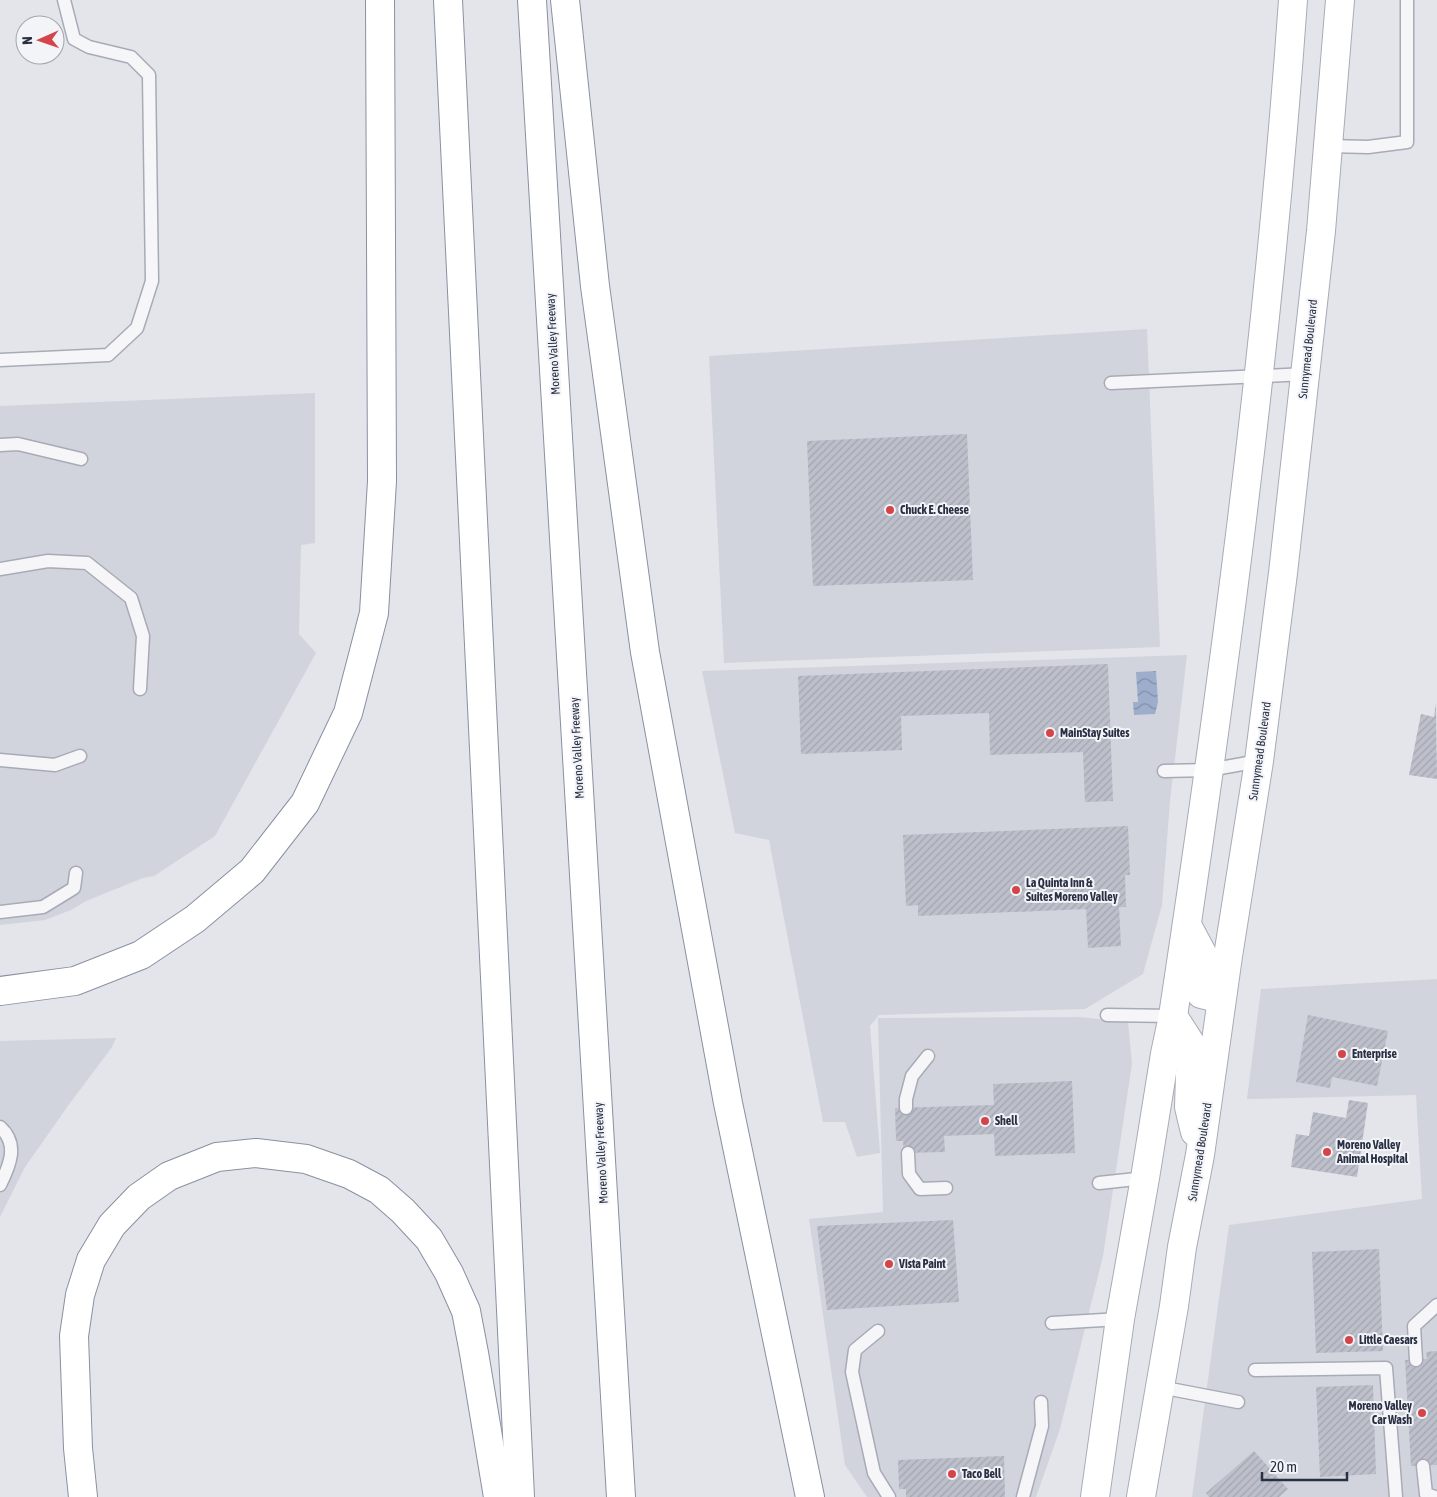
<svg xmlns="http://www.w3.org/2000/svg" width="1437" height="1497" font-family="'Asap Condensed',sans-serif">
	<defs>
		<pattern id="water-waves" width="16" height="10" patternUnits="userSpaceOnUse" patternTransform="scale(1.25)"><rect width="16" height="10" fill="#9daecc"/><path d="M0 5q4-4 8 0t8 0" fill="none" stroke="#808ea7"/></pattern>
		<pattern id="building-hatch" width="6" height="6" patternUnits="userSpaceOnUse" patternTransform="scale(1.25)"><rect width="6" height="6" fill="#bdc0cb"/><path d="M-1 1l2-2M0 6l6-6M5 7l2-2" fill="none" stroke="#a3a5b0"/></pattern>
	</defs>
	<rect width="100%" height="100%" fill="#e3e5eb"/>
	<g fill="#d1d4dd">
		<polygon points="1147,329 1160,647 724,663 709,356"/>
		<polygon points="315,393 315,543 301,545 299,634 316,653 215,836 154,876 143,878 86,901 71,910 45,920 0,925 0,406"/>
		<polygon points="1187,655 1170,801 1162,905 1143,974 1085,1009 879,1015 870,1026 880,1153 857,1157 845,1122 823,1122 769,840 735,833 702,671"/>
		<polygon points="1437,979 1437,1497 1192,1497 1229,1225 1422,1199 1416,1095 1247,1099 1261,989"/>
		<polygon points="1079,1017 1128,1022 1132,1064 1103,1256 1060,1429 1036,1497 867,1497 845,1465 809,1219 883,1212 878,1018"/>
		<polygon points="116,1038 112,1047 70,1103 25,1167 0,1217 0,1041"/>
	</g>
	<polygon fill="url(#water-waves)" points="1156,671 1158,702 1155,714 1134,715 1133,702 1138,702 1136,672"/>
	<g fill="url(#building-hatch)">
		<polygon points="967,434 973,580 813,586 807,441"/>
		<polygon points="1108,664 1113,801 1085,802 1083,752 990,755 989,713 901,716 902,750 801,754 798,676"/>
		<polygon points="1436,703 1437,779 1409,775 1421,714 1434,717"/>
		<polygon points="1128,826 1130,875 1125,875 1126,907 1119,907 1121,946 1088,948 1086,909 918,916 918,905 906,906 903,835"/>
		<polygon points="1308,1015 1388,1031 1377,1086 1332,1077 1330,1088 1296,1082"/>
		<polygon points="1072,1081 1075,1153 995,1156 994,1134 944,1136 945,1152 904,1153 903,1141 896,1141 895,1108 994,1105 993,1084"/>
		<polygon points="1349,1100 1368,1103 1357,1177 1291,1167 1296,1134 1309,1136 1313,1112 1346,1118"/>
		<polygon points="953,1220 959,1302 827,1310 817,1226"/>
		<polygon points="1379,1249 1383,1351 1316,1353 1312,1252"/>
		<polygon points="1437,1351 1437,1465 1411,1466 1405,1360 1427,1359 1426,1352"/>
		<polygon points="1373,1385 1376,1474 1320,1477 1316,1387"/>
		<polygon points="1254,1451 1288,1489 1279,1497 1209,1497 1206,1493"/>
		<polygon points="1004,1456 1005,1497 906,1497 906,1489 899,1489 898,1460"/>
	</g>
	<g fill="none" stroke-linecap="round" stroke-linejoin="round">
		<g stroke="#a8abb6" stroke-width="15">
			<g id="service">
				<polyline points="1328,146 1368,147 1407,142 1407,0"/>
				<polyline points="0,360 108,355 137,328 152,281 149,75 131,57 89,47 74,39 64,0"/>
				<polyline points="1111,383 1306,374"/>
				<polyline points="0,445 18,444 81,459"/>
				<polyline points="0,569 48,561 87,563 131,598 143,636 140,689"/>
				<polyline points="0,760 55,765 80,756"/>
				<polyline points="1164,771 1209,770 1259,761"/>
				<polyline points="0,912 43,907 74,888 76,873"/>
				<polyline points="1107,1015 1173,1016"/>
				<polyline points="906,1108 906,1099 912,1076 928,1056"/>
				<path d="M0 1127C19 1144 10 1165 0 1185"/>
				<polyline points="908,1153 909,1174 920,1189 946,1188"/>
				<polyline points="1099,1183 1145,1178"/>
				<polyline points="1052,1323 1120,1319"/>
				<polyline points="878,1331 855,1350 852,1372 874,1473 889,1497"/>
				<polyline points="1416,1360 1414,1326 1437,1305"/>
				<polyline points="1255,1370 1386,1368 1396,1497"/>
				<polyline points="1160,1387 1238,1402"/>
				<polyline points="1423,1466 1426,1494 1435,1497"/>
				<polyline points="1023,1497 1042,1426 1041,1402"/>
			</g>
		</g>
		<g stroke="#a8abb6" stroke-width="30">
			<g id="secondary">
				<polyline points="1187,925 1202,953 1201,994 1221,999"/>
				<polyline points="1173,1016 1191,1044 1189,1107 1195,1132"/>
				<path d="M1095 1497 1120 1319 1145 1178 1165 1054 1173 1016C1224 679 1269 341 1293 0"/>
				<polyline points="1141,1497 1174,1306 1182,1247 1200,1155 1228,956 1259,761 1283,573 1321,231 1340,0"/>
			</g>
		</g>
		<g stroke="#8990a2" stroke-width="30">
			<g id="motorway">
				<polyline points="448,0 520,1497"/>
				<polyline points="532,0 621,1497"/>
				<polyline points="565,0 595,286 645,652 728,1103 810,1497"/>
				<polyline points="0,991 75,981 141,955 195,919 252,871 305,803 348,713 374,613 382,481 380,0"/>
				<polyline points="83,1497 78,1448 74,1336 80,1295 91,1260 112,1225 139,1197 169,1176 217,1157 256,1153 306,1159 349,1174 379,1190 403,1211 429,1239 449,1273 466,1311 474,1353 498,1497"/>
			</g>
		</g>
		<use href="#service" stroke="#f6f6f9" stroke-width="12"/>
		<use href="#secondary" stroke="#fff" stroke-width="28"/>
		<use href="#motorway" stroke="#fff" stroke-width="28"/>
	</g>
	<g fill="#d3454a" stroke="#f3f4f8" stroke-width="2">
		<circle cx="890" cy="510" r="5"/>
		<circle cx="1050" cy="733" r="5"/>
		<circle cx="1016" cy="890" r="5"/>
		<circle cx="1342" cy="1054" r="5"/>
		<circle cx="985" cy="1121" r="5"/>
		<circle cx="1327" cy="1152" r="5"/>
		<circle cx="889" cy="1264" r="5"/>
		<circle cx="1349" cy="1340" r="5"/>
		<circle cx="1422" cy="1413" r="5"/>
		<circle cx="952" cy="1474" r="5"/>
	</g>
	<g text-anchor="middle" stroke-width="4" stroke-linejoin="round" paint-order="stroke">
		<g font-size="12" fill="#2a3044" stroke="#f3f4f8">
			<text transform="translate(553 344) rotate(-93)" y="4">Moreno Valley Freeway</text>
			<text transform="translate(1308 349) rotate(-84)" y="4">Sunnymead Boulevard</text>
			<text transform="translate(577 748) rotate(-93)" y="4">Moreno Valley Freeway</text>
			<text transform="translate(1260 751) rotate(-82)" y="4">Sunnymead Boulevard</text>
			<text transform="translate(1200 1152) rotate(-81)" y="4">Sunnymead Boulevard</text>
			<text transform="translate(601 1153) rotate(-93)" y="4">Moreno Valley Freeway</text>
		</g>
		<g font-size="12" font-weight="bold" fill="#2a3044" stroke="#f3f4f8" text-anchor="start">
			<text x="900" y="514">Chuck E. Cheese</text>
			<text x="1060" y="737">MainStay Suites</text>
			<text x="1026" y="887">La Quinta Inn &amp;<tspan x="1026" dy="14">Suites Moreno Valley</tspan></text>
			<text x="1352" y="1058">Enterprise</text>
			<text x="995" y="1125">Shell</text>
			<text x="1337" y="1149">Moreno Valley<tspan x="1337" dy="14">Animal Hospital</tspan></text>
			<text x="899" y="1268">Vista Paint</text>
			<text x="1359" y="1344">Little Caesars</text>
			<text x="1412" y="1410" text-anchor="end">Moreno Valley<tspan x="1412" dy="14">Car Wash</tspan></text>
			<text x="962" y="1478">Taco Bell</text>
		</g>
	</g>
	<g transform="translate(40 40) rotate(268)"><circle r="24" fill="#f3f4f8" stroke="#a3a6b0"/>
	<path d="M0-4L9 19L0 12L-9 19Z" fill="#d3454a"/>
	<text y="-8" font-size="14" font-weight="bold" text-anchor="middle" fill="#2a3044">N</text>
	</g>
	<path d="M1262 1472v8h85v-8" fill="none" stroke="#2a3044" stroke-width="2.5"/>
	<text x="1270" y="1472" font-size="15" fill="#2a3044" stroke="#f3f4f8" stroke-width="4" paint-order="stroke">20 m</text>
</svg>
